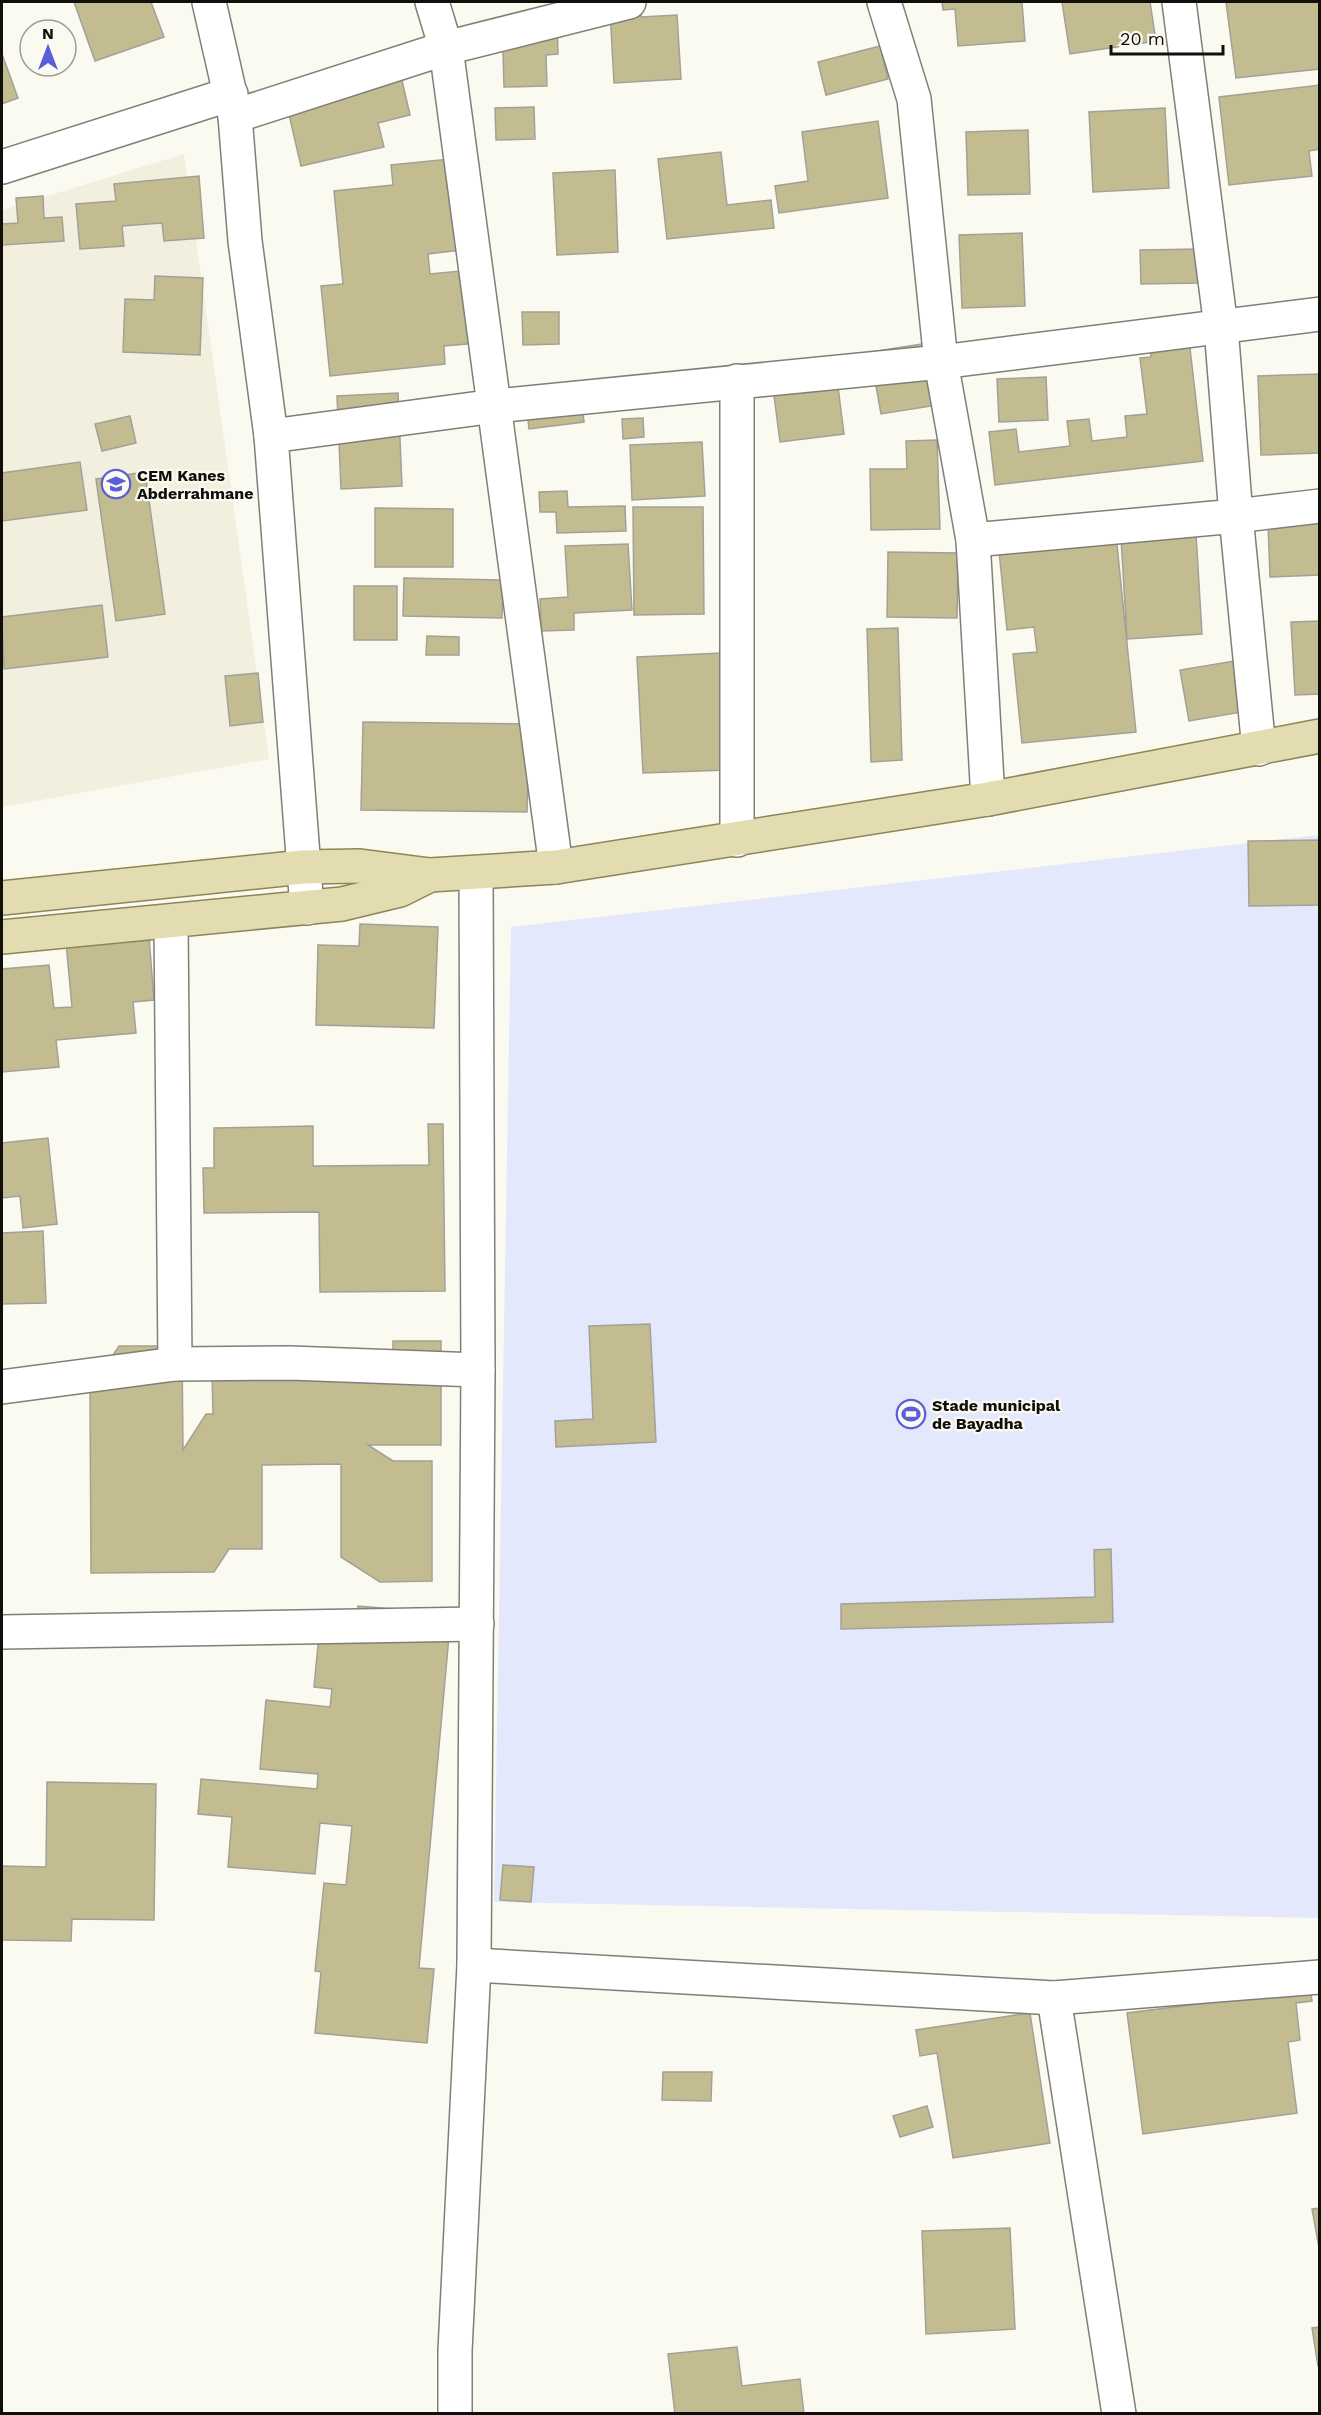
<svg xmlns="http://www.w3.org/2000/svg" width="1321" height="2415" font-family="'Work Sans',sans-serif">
	<rect width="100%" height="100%" fill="#fbfaf1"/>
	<polygon fill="#f2efdf" points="184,154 269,759 2,807 2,210"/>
	<polygon fill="#e4e8fc" points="1319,835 1319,1918 494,1902 511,927"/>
	<g fill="#c3bc90" stroke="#a2a198" stroke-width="1.5">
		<polygon points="74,2 151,2 164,37 95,61"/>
		<polygon points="942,2 1022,2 1025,41 958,46 955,9 943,10"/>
		<polygon points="1062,2 1150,2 1156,41 1070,54"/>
		<polygon points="1226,2 1320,2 1320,69 1236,78"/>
		<polygon points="641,8 641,17 677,15 681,79 614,83 610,10"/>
		<polygon points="557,18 558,54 546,55 547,86 504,87 502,20"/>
		<polygon points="880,46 888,79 826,95 818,62"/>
		<polygon points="2,54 18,98 2,104"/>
		<polygon points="398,63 410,115 378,123 384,147 301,166 283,89"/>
		<polygon points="1320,85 1320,149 1309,151 1312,176 1229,185 1219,97"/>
		<polygon points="534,107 535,139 496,140 495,108"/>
		<polygon points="1165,108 1169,188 1093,192 1089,112"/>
		<polygon points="878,121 888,198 779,213 775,186 808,181 802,132"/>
		<polygon points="1028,130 1030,194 968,195 966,132"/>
		<polygon points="721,152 727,205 771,200 774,228 667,239 658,159"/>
		<polygon points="460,158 469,249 428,254 430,274 471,270 478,343 444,346 445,364 330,376 321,286 343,284 334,191 393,185 391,165"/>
		<polygon points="615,170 618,252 557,255 553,173"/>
		<polygon points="199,176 204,238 164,241 162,223 122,226 124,246 80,249 76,204 116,201 114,184"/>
		<polygon points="43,196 44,218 62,217 64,241 2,245 2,224 18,223 16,198"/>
		<polygon points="1022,233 1025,306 962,308 959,235"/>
		<polygon points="1199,249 1200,283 1141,284 1140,250"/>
		<polygon points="155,276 203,278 200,355 123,352 125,299 154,300"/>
		<polygon points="522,312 559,312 559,344 523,345"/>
		<polygon points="1187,322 1203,461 995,485 989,432 1016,429 1019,452 1070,446 1067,421 1089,419 1092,441 1127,437 1125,416 1147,414 1140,358 1151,357 1147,326"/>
		<polygon points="934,342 944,404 881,414 870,352"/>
		<polygon points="836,371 844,434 780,442 772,380"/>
		<polygon points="1320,374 1320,453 1261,455 1258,376"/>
		<polygon points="1046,377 1048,420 999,422 997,379"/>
		<polygon points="398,393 402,486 341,489 337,396"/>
		<polygon points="581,394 584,422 529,429 526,401"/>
		<polygon points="130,416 136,443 102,451 95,424"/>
		<polygon points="643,418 644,437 623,439 622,419"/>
		<polygon points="937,440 940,529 871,530 870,469 907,469 906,441"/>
		<polygon points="702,442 705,496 632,500 630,445"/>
		<polygon points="80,462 87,510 2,521 2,473"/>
		<polygon points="145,472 165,614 116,621 96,479"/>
		<polygon points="567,491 568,507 625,506 626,531 557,533 556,512 540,512 539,492"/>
		<polygon points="1320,495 1320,575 1270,577 1267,497"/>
		<polygon points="633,507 703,507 704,614 634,615"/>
		<polygon points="375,508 453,509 453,567 375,567"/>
		<polygon points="1195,517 1202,634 1127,639 1120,521"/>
		<polygon points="1115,525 1136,732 1022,743 1013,654 1037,652 1034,627 1007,630 999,551"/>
		<polygon points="628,544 632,610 574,613 574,630 541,631 540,599 568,597 565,546"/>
		<polygon points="888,552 958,553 957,618 887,617"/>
		<polygon points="404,578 503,580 502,618 403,616"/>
		<rect x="354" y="586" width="43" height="54"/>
		<polygon points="102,605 108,657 4,669 2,617"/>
		<polygon points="1320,621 1320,694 1295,695 1291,622"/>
		<polygon points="898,628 902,760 871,762 867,629"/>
		<polygon points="427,636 459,637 459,655 426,655"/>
		<polygon points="721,653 727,770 643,773 637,657"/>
		<polygon points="1234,661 1242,712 1189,721 1180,670"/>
		<polygon points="258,673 263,722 230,726 225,676"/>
		<polygon points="363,722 529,724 527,812 361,810"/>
		<polygon points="1320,840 1320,905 1249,906 1248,841"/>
		<polygon points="360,924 438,927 434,1028 316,1025 318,945 359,946"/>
		<polygon points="149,937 154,1000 133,1002 136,1033 56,1040 59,1067 2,1072 2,969 49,965 54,1008 72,1007 66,943"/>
		<polygon points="428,1124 443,1124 445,1291 320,1292 319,1212 204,1213 203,1168 214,1168 214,1128 313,1126 313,1166 429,1165"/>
		<polygon points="48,1138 57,1224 23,1228 20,1196 2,1198 2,1143"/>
		<polygon points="43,1231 46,1303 2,1304 2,1233"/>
		<polygon points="650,1324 656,1442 556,1447 555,1421 593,1419 589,1326"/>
		<polygon points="393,1341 441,1341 441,1445 368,1445 393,1461 432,1461 432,1581 380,1582 341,1557 341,1464 262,1465 262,1549 229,1549 214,1572 91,1573 90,1390 119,1346 182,1346 183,1450 206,1414 213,1414 212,1374 393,1358"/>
		<polygon points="1111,1549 1113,1622 841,1629 841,1604 1095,1597 1094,1550"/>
		<polygon points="358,1606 451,1614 419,1968 434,1969 427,2043 315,2033 321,1972 315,1971 324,1883 346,1885 352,1826 320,1823 315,1874 228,1867 232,1817 198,1814 201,1779 317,1789 318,1774 260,1769 266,1700 330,1707 332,1689 314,1687 321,1614 357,1618"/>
		<polygon points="47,1782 156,1784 154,1920 72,1919 71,1941 2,1940 2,1866 46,1867"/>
		<polygon points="503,1865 534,1867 531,1902 500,1900"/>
		<polygon points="1307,1964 1312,2001 1296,2003 1300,2040 1288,2042 1297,2113 1143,2134 1127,2013 1270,1995"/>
		<polygon points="1030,2013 1050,2143 953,2158 937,2053 920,2056 916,2030"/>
		<polygon points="663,2072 712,2072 711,2101 662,2100"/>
		<polygon points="927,2106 933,2127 900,2137 893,2116"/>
		<polygon points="1320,2208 1320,2253 1312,2209"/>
		<polygon points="1010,2228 1015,2329 926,2334 922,2231"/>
		<polygon points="1320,2327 1320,2365 1318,2366 1312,2328"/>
		<polygon points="737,2347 742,2386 800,2379 804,2414 675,2414 668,2354"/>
	</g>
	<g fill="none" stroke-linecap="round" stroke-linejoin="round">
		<g stroke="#807f77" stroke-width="36">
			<g id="minor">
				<polyline points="209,2 235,116 245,241 271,436 307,908"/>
				<polyline points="432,2 446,48 556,867"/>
				<polyline points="884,2 914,99 941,362 973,540 988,799"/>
				<polyline points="1179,2 1221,327 1236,516 1259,749"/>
				<polyline points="235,116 446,48 629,2"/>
				<polyline points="2,167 231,94"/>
				<polyline points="737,381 737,840"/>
				<polyline points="271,436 495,406 941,362 1320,314"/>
				<polyline points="973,540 1236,516 1320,506"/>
				<polyline points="171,922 175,1364"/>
				<polyline points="2,1387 175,1364 290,1363 478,1370"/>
				<polyline points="2,1632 477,1624"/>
				<polyline points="474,1965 1054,1998 1320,1977"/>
				<polyline points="1054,1998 1119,2414"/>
				<polyline points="455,2414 455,2351 474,1965 478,1370 476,873"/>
			</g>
		</g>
		<g stroke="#8d8555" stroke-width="36">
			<g id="major">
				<polyline points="2,898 303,867 360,866 430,875 556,867 988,799 1320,736"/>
				<polyline points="2,937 342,904 400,890 430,875"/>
			</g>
		</g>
		<use href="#minor" stroke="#fff" stroke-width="33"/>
		<use href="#major" stroke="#e3dcb1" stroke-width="33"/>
	</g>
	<defs>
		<g id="school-ring" transform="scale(1.5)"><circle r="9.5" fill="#fbfaf1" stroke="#5b5fd7" stroke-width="1.5"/><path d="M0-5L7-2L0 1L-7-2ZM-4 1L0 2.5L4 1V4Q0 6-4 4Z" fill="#5b5fd7"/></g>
		<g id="stadium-ring" transform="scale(1.5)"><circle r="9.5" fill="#fbfaf1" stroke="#5b5fd7" stroke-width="1.5"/><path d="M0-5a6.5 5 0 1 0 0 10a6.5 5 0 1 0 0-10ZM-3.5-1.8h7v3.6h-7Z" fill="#5b5fd7"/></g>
	</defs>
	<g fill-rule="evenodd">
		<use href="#school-ring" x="116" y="484"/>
		<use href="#stadium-ring" x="911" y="1414"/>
	</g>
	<g text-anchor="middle" stroke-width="4.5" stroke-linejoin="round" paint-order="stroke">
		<g font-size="16" font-weight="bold" fill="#100f0c" stroke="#fbfaf1" text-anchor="start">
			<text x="137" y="481">CEM Kanes<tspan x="137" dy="18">Abderrahmane</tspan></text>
			<text x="932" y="1411">Stade municipal<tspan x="932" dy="18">de Bayadha</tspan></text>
		</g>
	</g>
	<rect width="1321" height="2415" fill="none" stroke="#100f0c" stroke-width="6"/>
	<g transform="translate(48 48)"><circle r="28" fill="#fbfaf1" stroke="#9d9c95" stroke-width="1.5"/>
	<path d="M0-4.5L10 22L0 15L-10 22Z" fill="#5b5fd7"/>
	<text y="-9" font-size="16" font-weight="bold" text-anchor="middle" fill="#100f0c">N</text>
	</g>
	<path d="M1111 45v9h112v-9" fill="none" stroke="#100f0c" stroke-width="3"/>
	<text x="1120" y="45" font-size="18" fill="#100f0c" stroke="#fbfaf1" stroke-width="4.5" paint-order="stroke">20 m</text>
</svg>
